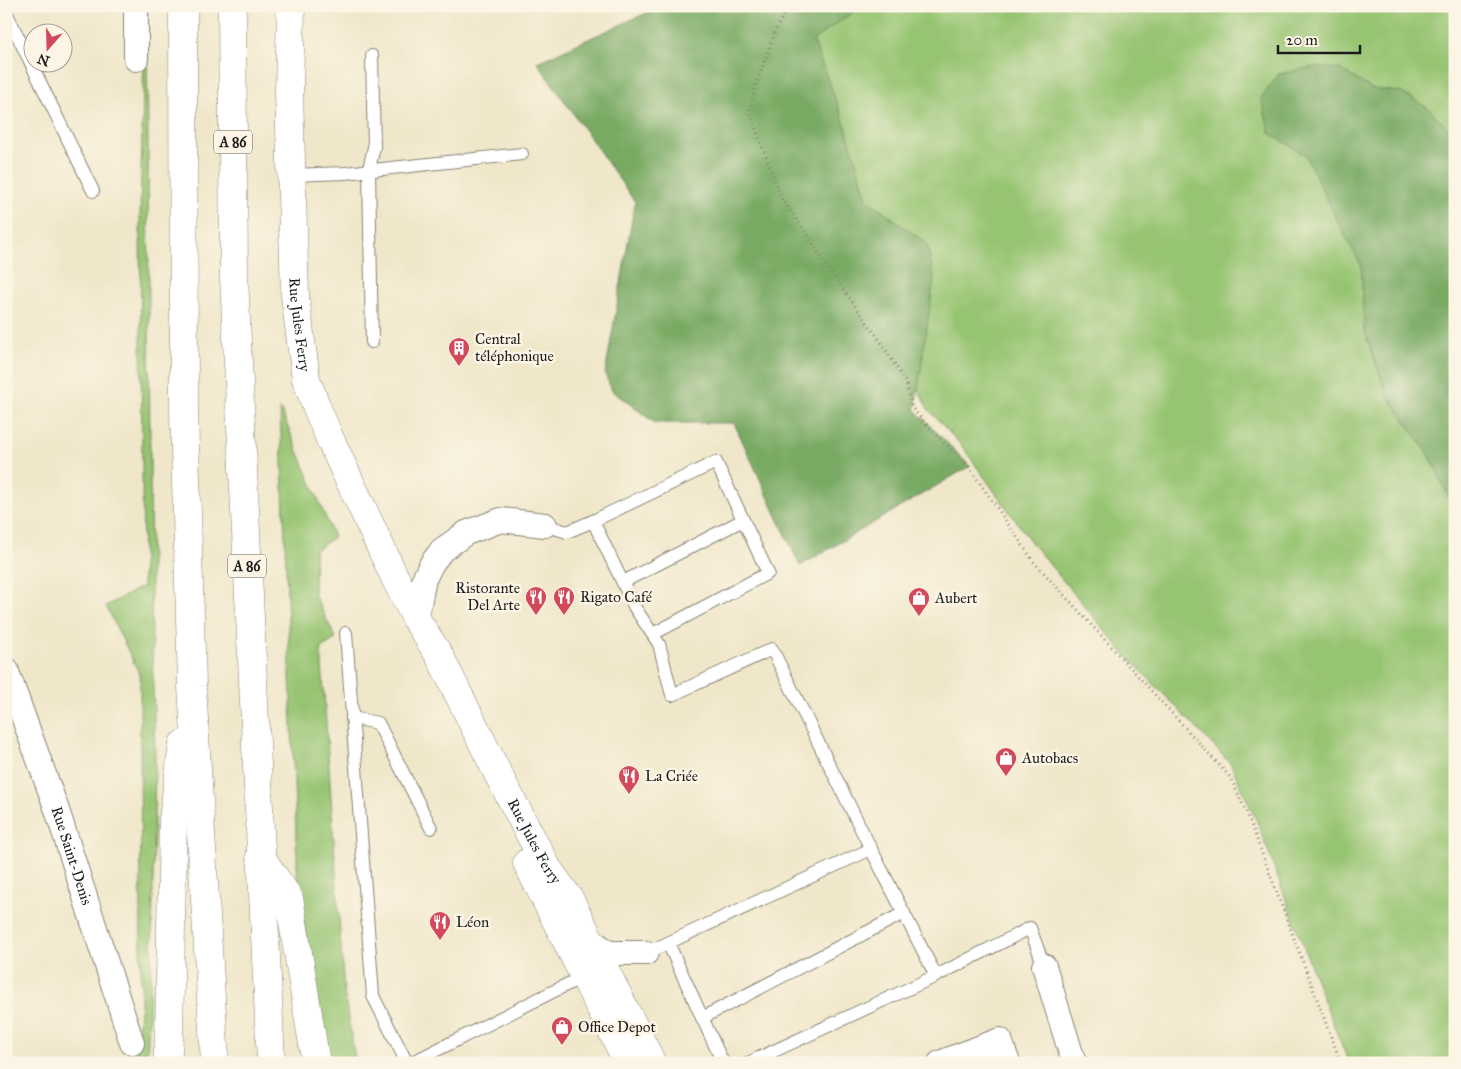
<svg xmlns="http://www.w3.org/2000/svg" width="1461" height="1069" font-family="'IM FELL Great Primer',serif">
	<rect width="100%" height="100%" fill="#fcf5e5"/>
	<filter id="ink" filterUnits="userSpaceOnUse"><feTurbulence type="fractalNoise" baseFrequency=".02" numOctaves="2"/><feDisplacementMap in="SourceGraphic" scale="10" xChannelSelector="R" yChannelSelector="G"/><feConvolveMatrix kernelMatrix="1 2 1 2 8 2 1 2 1" color-interpolation-filters="sRGB"/></filter>
	<filter id="wash" filterUnits="userSpaceOnUse"><feTurbulence type="fractalNoise" baseFrequency=".0096" numOctaves="4" result="noise"/><feDisplacementMap in="SourceGraphic" scale="20" xChannelSelector="R" yChannelSelector="G"/><feGaussianBlur stdDeviation="1.12" result="paint"/><feColorMatrix in="noise" values="0 0 0 0 0 0 0 0 0 0 0 0 0 0 0 0 0 1.4 0 .05"/><feComposite in="paint" operator="in"/></filter>
	<g filter="url(#wash)">
		<rect width="100%" height="100%" fill="#f0e7ca"/>
		<g fill="#97c472" stroke="#5a7047">
			<polygon points="145,6 147,6 151,597 155,755 152,955 147,1063 135,1063 141,1002 140,675 106,606 143,586 140,217"/>
			<polygon points="800,6 1455,6 1455,1063 1349,1063 1324,1001 1256,819 1230,763 1124,653 1034,546 961,445 928,409 913,378"/>
			<polygon points="280,408 334,537 315,550 314,594 336,639 321,648 344,992 356,1063 328,1063 298,889"/>
		</g>
		<g fill="#79aa64" stroke="#4a6340">
			<polygon points="662,6 862,6 813,40 846,127 867,199 927,244 934,278 915,410 970,466 800,566 734,423 655,423 612,391 605,374 635,202 537,62"/>
			<polygon points="1312,67 1340,69 1372,89 1401,92 1428,108 1452,132 1455,137 1455,595 1448,565 1452,505 1430,456 1387,395 1364,330 1361,265 1340,226 1306,156 1270,133 1261,98 1279,74"/>
		</g>
	</g>
	<g filter="url(#ink)">
		<g fill="none" stroke-linecap="round" stroke-linejoin="round">
			<g stroke="#868273" stroke-width="14">
				<g id="lane">
					<polyline points="6,12 93,191"/>
					<polyline points="291,175 345,173 522,154"/>
					<polyline points="372,342 369,169 374,147 372,56"/>
					<polyline points="593,521 716,462 768,573 653,634"/>
					<polyline points="545,525 567,532 593,521 635,608 659,644 672,695 772,649 871,849 646,953"/>
					<polyline points="623,582 743,520"/>
					<polyline points="346,633 373,996 407,1063"/>
					<polyline points="352,718 378,723 431,828"/>
					<polyline points="871,849 936,976 1030,928 1044,966"/>
					<polyline points="668,943 723,1063"/>
					<polyline points="702,1018 904,913"/>
					<polyline points="411,1063 584,976"/>
					<polyline points="748,1063 936,976"/>
				</g>
			</g>
			<g stroke="#868273" stroke-width="26">
				<g id="street">
					<polyline points="136,59 136,6"/>
					<polyline points="416,619 424,579 432,563 442,550 466,533 501,520 545,525"/>
					<path id="s1" d="M6 669 57 810 132 1043"/>
					<polyline points="589,939 609,953 646,953"/>
					<polyline points="1044,966 1074,1063"/>
					<polyline points="940,1063 1000,1040 1008,1063"/>
				</g>
			</g>
			<g stroke="#868273" stroke-width="29">
				<g id="secondary">
					<path id="s2" d="M291 6 289 93 295 296 306 379 317 408 330 439 396 580 416 619 439 655 498 774 548 869 569 898 652 1063"/>
					<polyline points="527,863 628,1063"/>
				</g>
			</g>
			<g stroke="#868273" stroke-width="29">
				<g id="highway">
					<polyline points="183,6 184,412 192,686 215,1063"/>
					<polyline points="232,6 234,277 271,1063"/>
					<polyline points="260,856 289,898 316,1063"/>
					<polyline points="167,1063 169,1038 173,819 183,744"/>
				</g>
			</g>
			<polyline stroke="#868273" stroke-width="3" stroke-dasharray="1 4" stroke-linecap="butt" points="788,6 775,32 756,85 750,110 760,141 782,199 807,234 823,261 883,345 906,383 912,408 936,435 967,464 1034,562 1230,777 1248,816 1341,1063"/>
			<use href="#lane" stroke="#fff" stroke-width="12"/>
			<use href="#street" stroke="#fff" stroke-width="24"/>
			<use href="#secondary" stroke="#fff" stroke-width="28"/>
			<use href="#highway" stroke="#fff" stroke-width="28"/>
		</g>
	</g>
	<defs>
		<g id="building-pin" transform="scale(1.125)"><path d="M0 17L-7.5 6A9.5 9.5 0 1 1 7.5 6Z" fill="#d1495b" stroke="#fcf5e5"/><path d="M-4-6H4V6H1V3H-1V6H-4ZM-2.5-4.3h1.7v1.8h-1.7ZM.8-4.3h1.7v1.8H.8ZM-2.5-1h1.7V.8h-1.7ZM.8-1h1.7V.8H.8Z" fill="#fff"/></g>
		<g id="restaurant-pin" transform="scale(1.125)"><path d="M0 17L-7.5 6A9.5 9.5 0 1 1 7.5 6Z" fill="#d1495b" stroke="#fcf5e5"/><path d="M-5-6h1v4h1v-4h1v4h1v-4h1v5L-1.5 .5V6h-2V.5L-5-1ZM5-6V6H3V1.5H1.5Q1.5-4 5-6Z" fill="#fff"/></g>
		<g id="shop-pin" transform="scale(1.125)"><path d="M0 17L-7.5 6A9.5 9.5 0 1 1 7.5 6Z" fill="#d1495b" stroke="#fcf5e5"/><path d="M-5-2.5h2.3a2.7 3.5 0 0 1 5.4 0H5L5.5 6h-11ZM-1.5-2.5h3a1.5 2.3 0 0 0-3 0Z" fill="#fff"/></g>
	</defs>
	<g fill-rule="evenodd">
		<use href="#building-pin" x="459" y="348"/>
		<use href="#restaurant-pin" x="536" y="597"/>
		<use href="#restaurant-pin" x="564" y="597"/>
		<use href="#shop-pin" x="919" y="598"/>
		<use href="#shop-pin" x="1006" y="758"/>
		<use href="#restaurant-pin" x="629" y="776"/>
		<use href="#restaurant-pin" x="440" y="922"/>
		<use href="#shop-pin" x="562" y="1027"/>
	</g>
	<g text-anchor="middle" stroke-width="5" stroke-linejoin="round" paint-order="stroke">
		<g fill="#fcf5e5" stroke="#5f5d58" stroke-width="1">
			<rect x="214" y="130.5" width="38" height="23" rx="4"/>
			<rect x="228" y="554.5" width="38" height="23" rx="4"/>
		</g>
		<g font-size="14" font-weight="bold" fill="#1c1c1c">
			<text x="233" y="147">A 86</text>
			<text x="247" y="571">A 86</text>
		</g>
		<g font-size="15" fill="#1c1c1c" stroke="#fcf5e5">
			<text dy="5" stroke="none"><textPath href="#s2" startOffset="319">Rue Jules Ferry</textPath></text>
			<text dy="5" stroke="none"><textPath href="#s2" startOffset="890">Rue Jules Ferry</textPath></text>
			<text dy="5" stroke="none"><textPath href="#s1" startOffset="198">Rue Saint-Denis</textPath></text>
		</g>
		<g font-size="15" fill="#1c1c1c" stroke="#fcf5e5" text-anchor="start">
			<text x="475" y="344">Central<tspan x="475" dy="17">téléphonique</tspan></text>
			<text x="520" y="593" text-anchor="end">Ristorante<tspan x="520" dy="17">Del Arte</tspan></text>
			<text x="580" y="602">Rigato Café</text>
			<text x="935" y="603">Aubert</text>
			<text x="1022" y="763">Autobacs</text>
			<text x="645" y="781">La Criée</text>
			<text x="456" y="927">Léon</text>
			<text x="578" y="1032">Office Depot</text>
		</g>
	</g>
	<rect width="1461" height="1069" fill="none" stroke="#fcf5e5" stroke-width="25"/>
	<g transform="translate(48 48) rotate(200)"><circle r="24" fill="#fcf5e5" stroke="#a29e95"/>
	<path d="M0-4L9 19L0 12L-9 19Z" fill="#d1495b"/>
	<text y="-8" font-size="14" font-weight="bold" text-anchor="middle" fill="#1c1c1c">N</text>
	</g>
	<path d="M1278 45v8h82v-8" fill="none" stroke="#1c1c1c" stroke-width="2.5"/>
	<text x="1286" y="45" font-size="15" fill="#1c1c1c" stroke="#fcf5e5" stroke-width="4" paint-order="stroke">20 m</text>
</svg>
